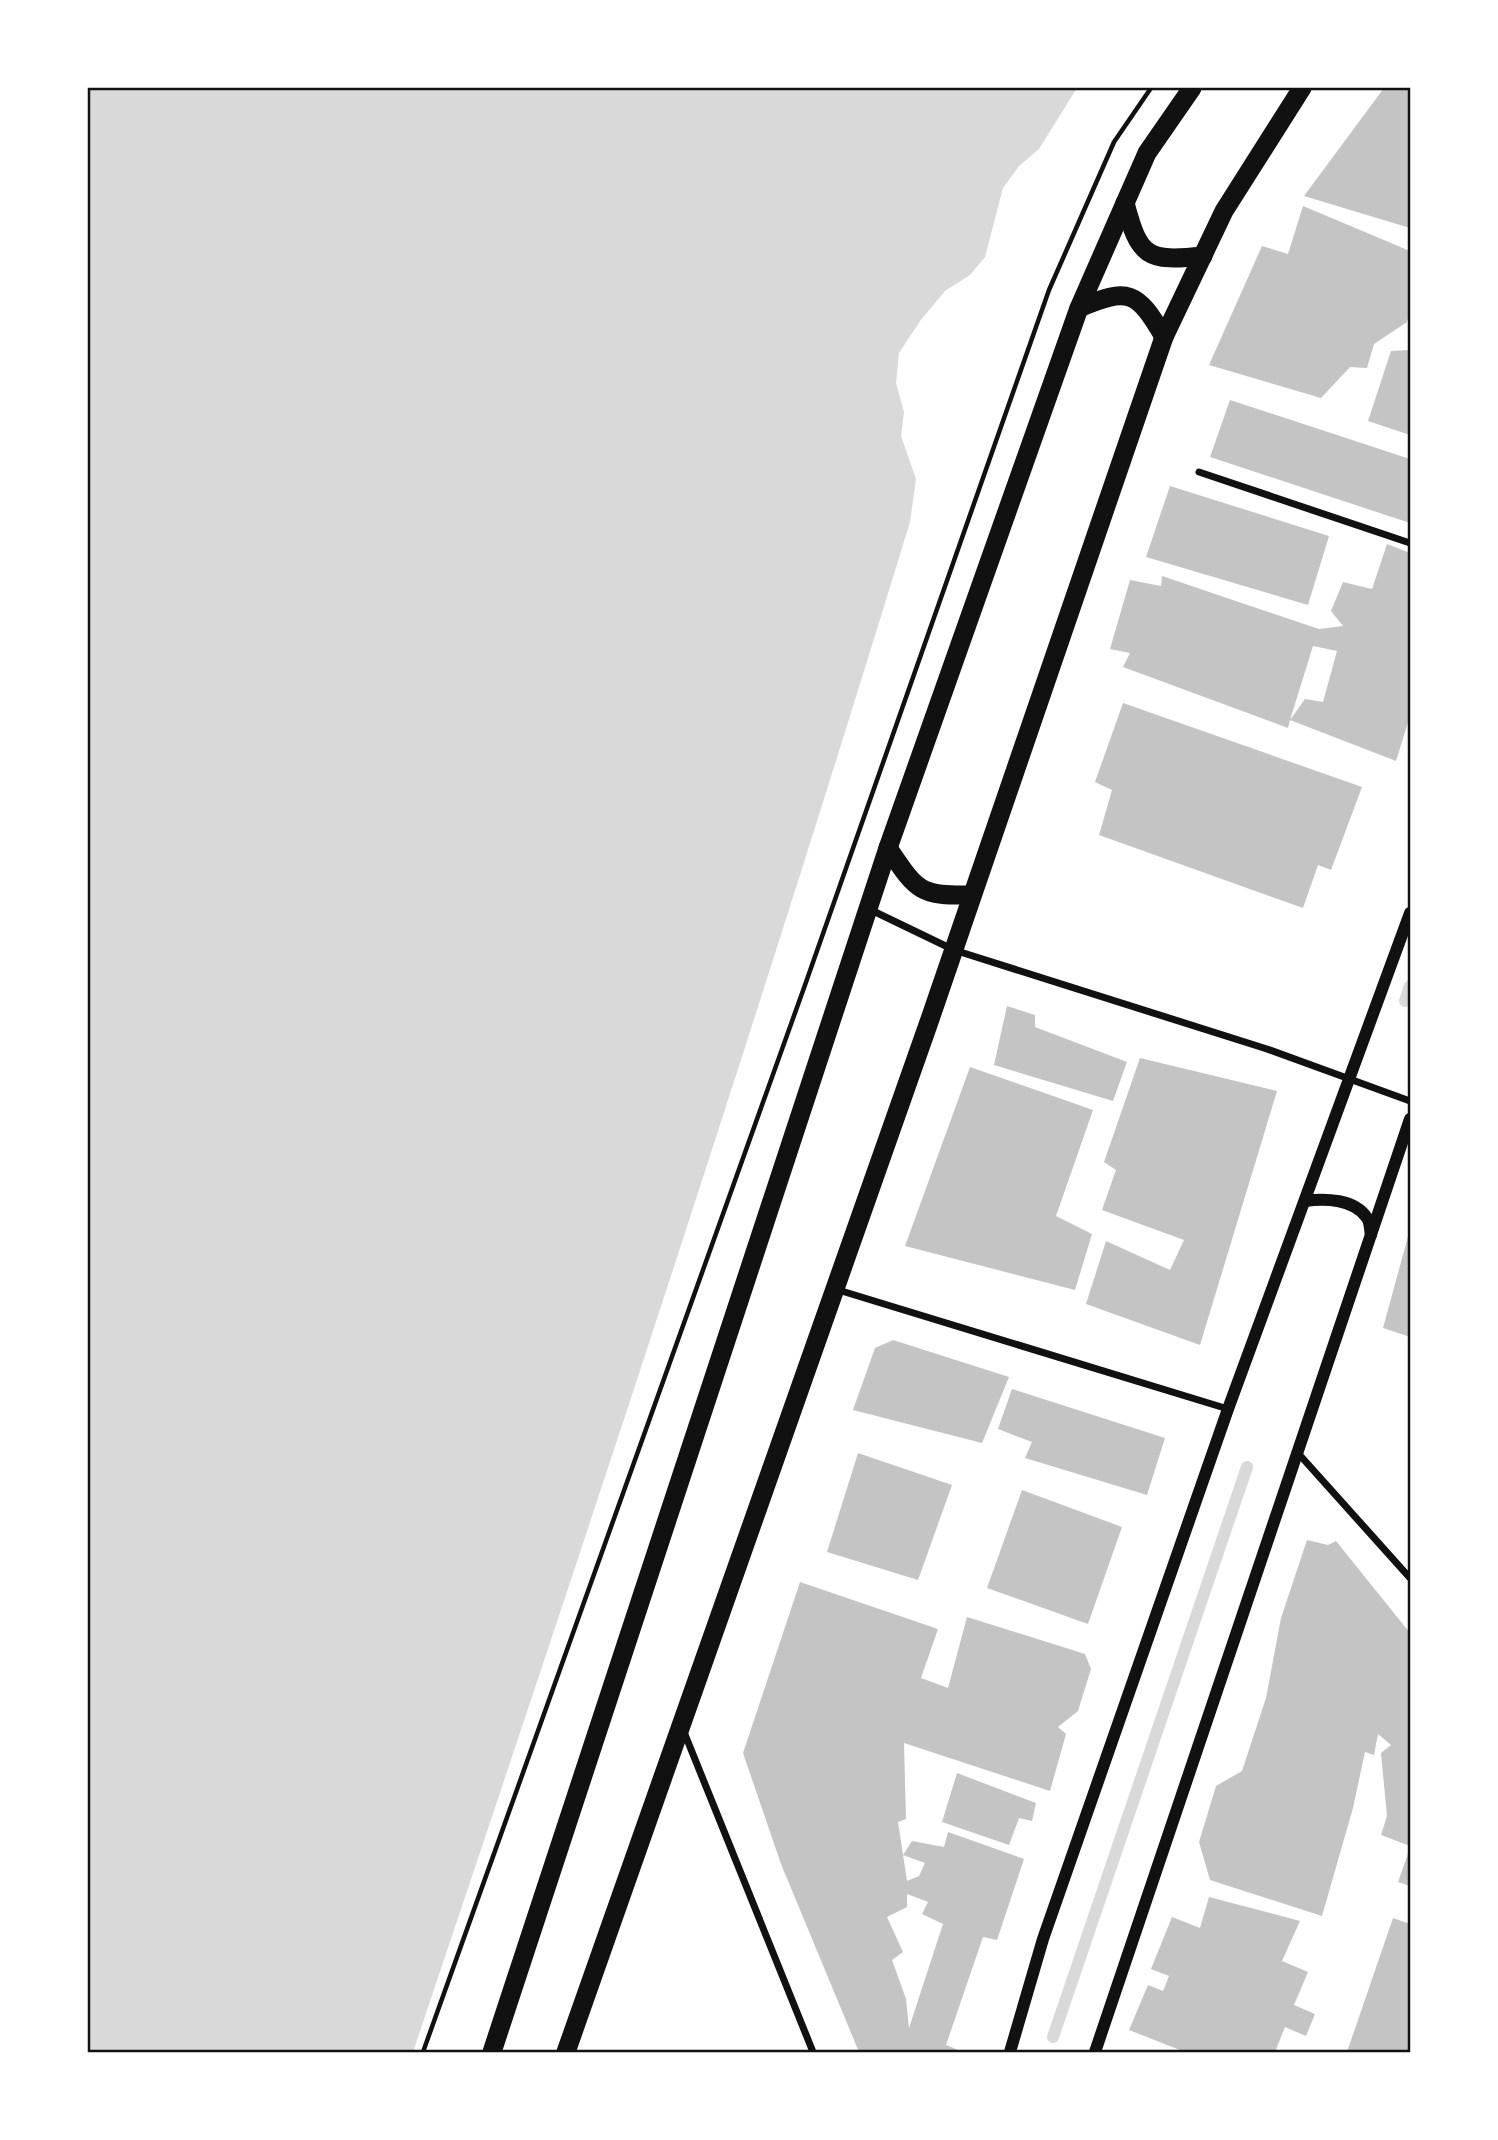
<svg xmlns="http://www.w3.org/2000/svg" width="1498" height="2140" font-family="Cabin,sans-serif">
	<rect width="100%" height="100%" fill="#fff"/>
	<path fill="#d9d9d9" d="M88 88H1077L1039 149 1019 166 1003 188 985 257 970 275 945 291 920 321 899 353 896 383 904 412 901 436 916 479 910 522C753 1035 584 1544 413 2052H88Z"/>
	<g fill="none" stroke-linecap="round" stroke-linejoin="round">
		<g stroke="#d9d9d9" stroke-width="12">
			<polyline points="1405,1001 1410,986"/>
			<polyline points="1053,2037 1247,1467"/>
		</g>
	</g>
	<g fill="#c4c4c4" fill-rule="evenodd">
		<polygon points="1384,88 1410,88 1410,228 1304,196"/>
		<polygon points="1303,206 1410,251 1410,311 1407,322 1374,344 1367,368 1350,367 1321,398 1209,365 1262,246 1288,254"/>
		<polygon points="1410,350 1410,435 1368,421 1391,351"/>
		<polygon points="1230,400 1410,459 1410,523 1210,457"/>
		<polygon points="1170,486 1329,536 1308,605 1146,557"/>
		<path d="M1387 544 1410 553V716L1396 761 1290 720 1288 728 1123 667 1130 653 1110 649 1130 580 1161 586 1162 576 1319 629 1343 626 1331 611 1343 582 1372 589ZM1313 646 1337 651 1323 702 1305 699 1290 720Z"/>
		<polygon points="1123,703 1362,787 1331,870 1318,865 1303,908 1099,835 1112,790 1095,782"/>
		<polygon points="1007,1006 1035,1015 1035,1027 1127,1062 1113,1101 994,1065"/>
		<polygon points="1140,1058 1277,1091 1200,1345 1086,1304 1106,1241 1170,1270 1184,1240 1102,1210 1116,1170 1104,1162"/>
		<polygon points="970,1067 1093,1110 1056,1216 1092,1234 1075,1290 905,1246"/>
		<polygon points="1410,1229 1410,1337 1383,1328"/>
		<polygon points="893,1340 1009,1377 982,1443 853,1410 875,1348"/>
		<polygon points="1012,1389 1165,1438 1147,1495 1025,1458 1032,1442 998,1429"/>
		<polygon points="858,1453 952,1485 918,1580 827,1552"/>
		<polygon points="1022,1490 1122,1527 1088,1624 987,1588"/>
		<polygon points="1307,1540 1328,1545 1336,1541 1410,1633 1410,1846 1381,1835 1387,1816 1381,1753 1391,1745 1378,1734 1374,1755 1365,1752 1353,1808 1322,1916 1210,1880 1199,1842 1216,1786 1242,1771 1266,1698 1281,1618"/>
		<path d="M800 1582 938 1629 921 1678 948 1688 967 1617 1085 1654 1091 1669 1078 1711 1058 1727 1066 1734 1050 1791 904 1743 906 1819 898 1822 907 1881 919 1876 925 1863 903 1855 912 1841 944 1847 948 1832 1024 1859 997 1940 983 1937 946 2045 963 2052H859L781 1864 743 1753ZM907 1894 928 1902 922 1914 943 1924 909 2028 906 1999 892 1960 903 1952 887 1917 907 1907Z"/>
		<polygon points="957,1773 1036,1803 1032,1821 1019,1818 1009,1845 942,1822"/>
		<polygon points="1410,1848 1410,1886 1398,1882"/>
		<polygon points="1209,1897 1300,1921 1282,1961 1308,1972 1294,2005 1315,2014 1306,2036 1285,2027 1275,2052 1185,2052 1129,2030 1148,1985 1163,1991 1169,1976 1151,1969 1172,1917 1200,1928"/>
		<polygon points="1393,1918 1410,1924 1410,2052 1347,2052"/>
	</g>
	<g fill="none" stroke-linecap="round" stroke-linejoin="round">
		<polyline stroke="#111" stroke-width="4.5" points="423,2052 805,985 1049,290 1114,142 1151,88"/>
		<g stroke="#111" stroke-width="7">
			<polyline points="1199,472 1410,543"/>
			<polyline points="871,910 954,950 1267,1049 1410,1101"/>
			<polyline points="835,1289 1228,1409"/>
			<polyline points="1297,1452 1410,1578"/>
			<polyline points="684,1732 813,2052"/>
		</g>
		<g stroke="#111" stroke-width="12">
			<path d="M1305 1201C1325 1198 1355 1199 1367 1218 1370 1222 1370 1231 1371 1235"/>
			<polyline points="1010,2052 1043,1939 1228,1409 1410,913"/>
			<polyline points="1095,2052 1410,1119"/>
		</g>
		<g stroke="#111" stroke-width="19">
			<path d="M1125 203C1139 257 1147 262 1203 256"/>
			<path d="M1079 308C1129 287 1137 291 1164 337"/>
			<path d="M888 848C917 891 919 896 972 895"/>
			<polyline points="492,2052 888,848 1079,308 1147,153 1192,88"/>
			<polyline points="566,2052 929,1022 1164,337 1224,211 1302,88"/>
		</g>
	</g>
	<rect width="1498" height="2140" fill="none" stroke="#ffffff" stroke-width="178"/>
	<rect x="89" y="89" width="1320" height="1962" fill="none" stroke="#111" stroke-width="2.5"/>
</svg>
